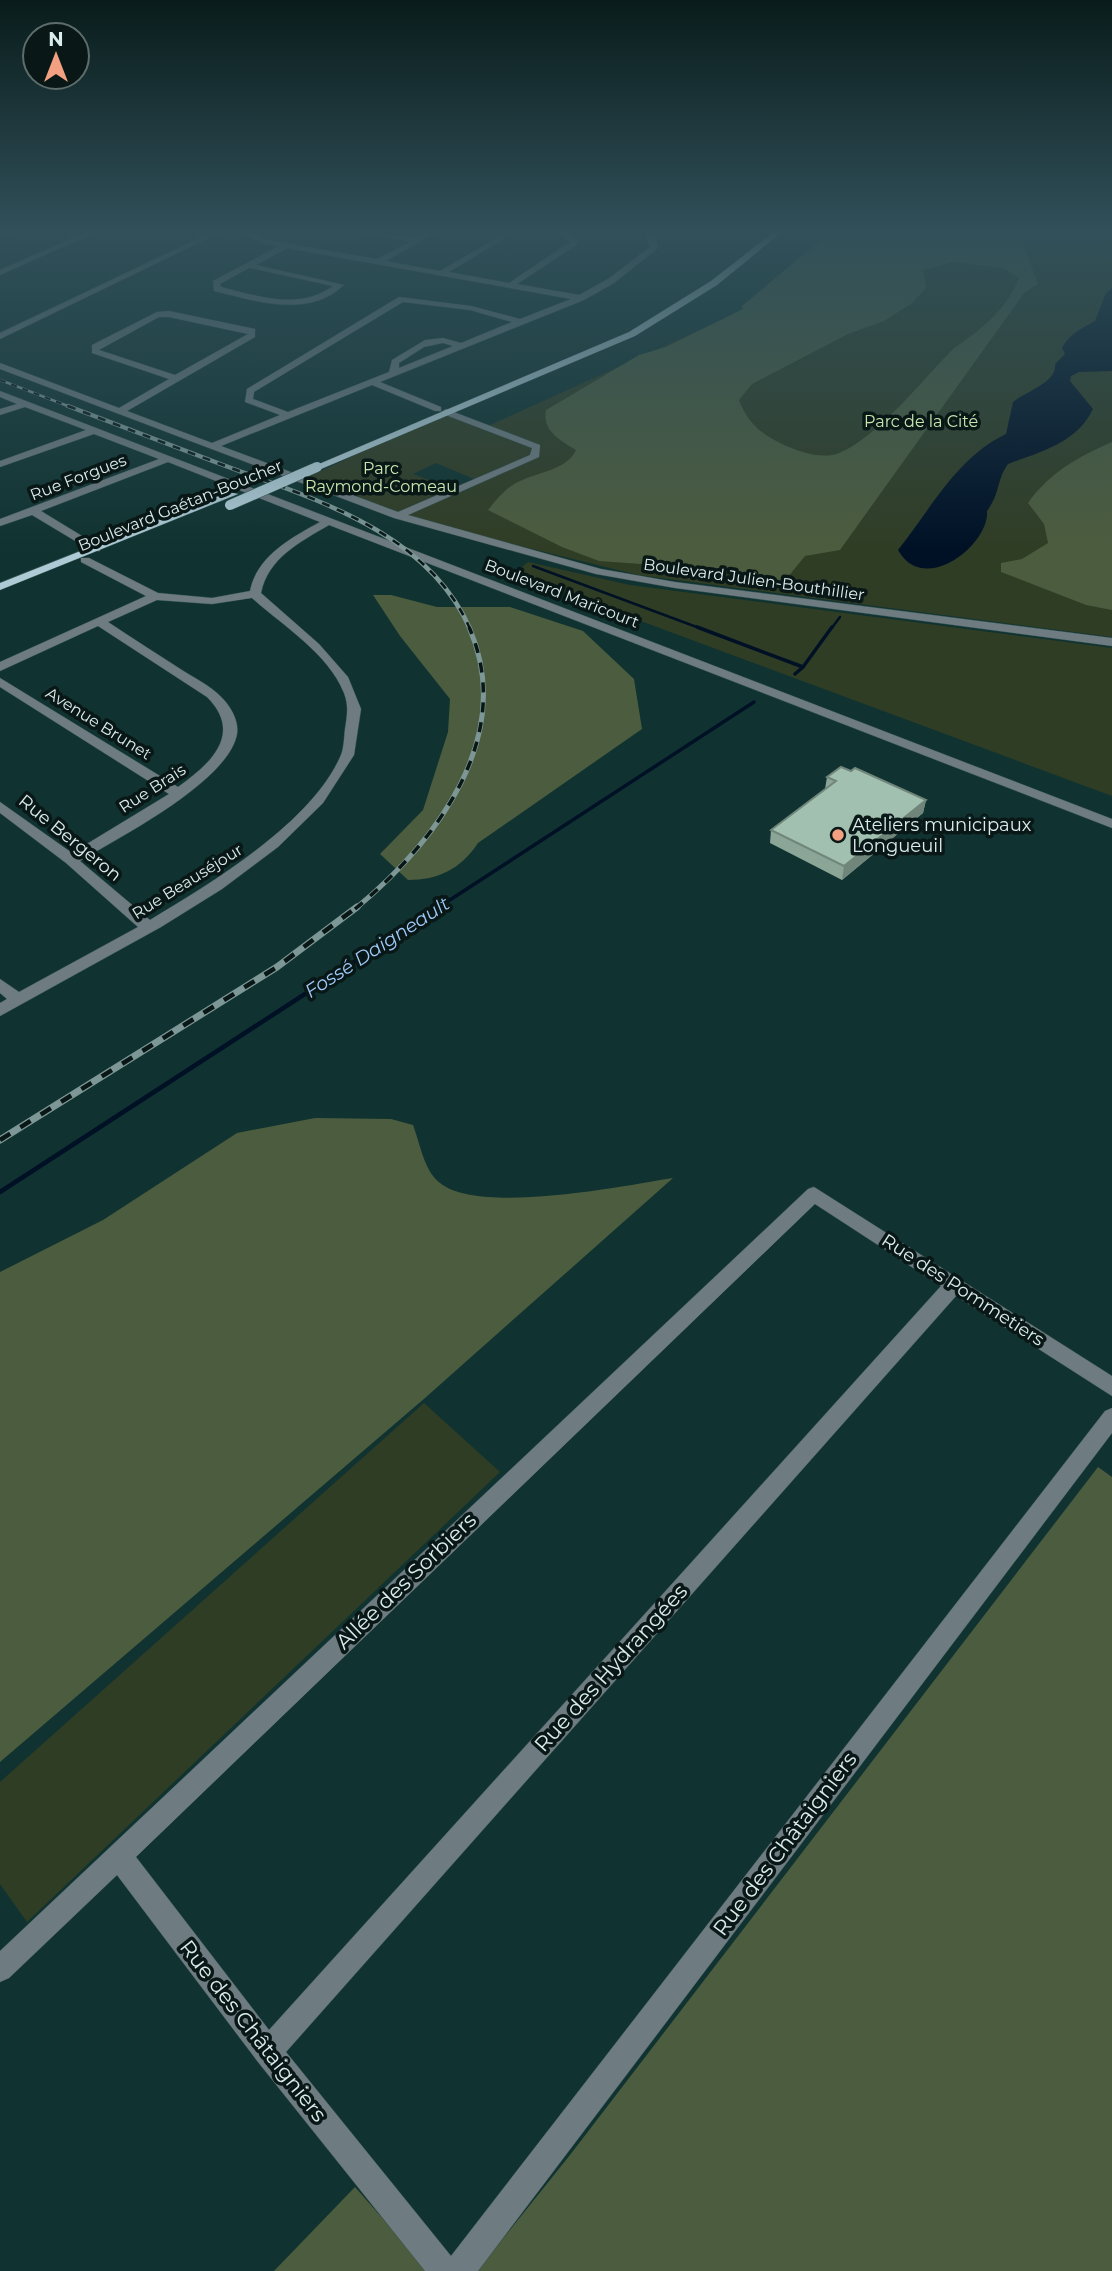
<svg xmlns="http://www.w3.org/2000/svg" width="1112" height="2271" font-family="Montserrat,sans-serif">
	<rect width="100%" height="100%" fill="#103331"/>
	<g fill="#303d25" fill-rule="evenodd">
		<path d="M831 232H1112V637L638 575 398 516 302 480 446 412 486 427 739 312ZM436 463 479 481 457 491 413 474Z"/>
		<polygon points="528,562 630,585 1112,648 1112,796 514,574"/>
		<polygon points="424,1403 500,1472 27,1922 0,1884 0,1782"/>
	</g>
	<g fill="#4c5c3e" fill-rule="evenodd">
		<path d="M830 232H976L1021 238 1038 284 1024 293 840 550 805 556 783 583 754 580 712 569 599 561 562 547 488 510C497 499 506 487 520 481 538 472 567 470 576 450 560 440 542 431 546 410L639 355 666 347 743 309 742 306ZM953 262 1003 268 1019 278C1007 309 981 330 954 348 924 378 877 438 839 453 821 460 798 451 782 444 760 433 748 423 739 400L752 384 848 334 884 321 912 303 926 288 923 270Z"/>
		<path d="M1112 442V610L1086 605 1001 572V563L1022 559 1048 543 1044 524 1028 503C1050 472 1078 457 1112 442Z"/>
		<path d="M373 595H391L437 607H510L583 631 634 679 642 729 478 843C461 869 438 880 408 880L380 854 423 810 448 732 450 699 400 636Z"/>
		<path d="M315 1118 391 1119 413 1125C420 1143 424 1171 440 1183 480 1215 623 1186 673 1178L425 1398 0 1762V1272L103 1220 237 1133Z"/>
		<polygon points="1098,1467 1112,1477 1112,2271 477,2271 570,2155"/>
		<polygon points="355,2187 429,2271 274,2271"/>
	</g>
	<path fill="#001126" d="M1112 288V371L1079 372 1071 376 1070 381 1093 409C1077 443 1040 452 1008 464 996 481 1001 492 987 511 990 544 924 597 898 550 931 509 956 458 1006 434L1013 402C1026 391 1057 383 1055 364L1065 354 1062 348C1070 333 1081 329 1095 321L1106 293Z"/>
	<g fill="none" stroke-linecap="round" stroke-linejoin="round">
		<g stroke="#001126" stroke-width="2.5">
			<polyline points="533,566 702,629"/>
			<polyline points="831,629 840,617"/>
		</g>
		<g stroke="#001126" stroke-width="3.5">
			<polyline points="697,627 803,667 795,674"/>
			<polyline points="803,667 832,627"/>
			<polyline points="436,909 754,702"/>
		</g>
		<polyline stroke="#001126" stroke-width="4.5" points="0,1192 439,907"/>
		<g stroke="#30514f" stroke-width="1">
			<g id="minor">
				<polygon points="5,232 15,232 0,238 0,233"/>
				<polygon points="87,232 96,232 0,275 0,270"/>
				<polygon points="212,232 221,232 0,339 0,333"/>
				<path d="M242 232H250L268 240 377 259 410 242 364 232 416 238 429 232H437L386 261 440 271 507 232H515L449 272 509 283 570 242 558 232H566L578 240V244L517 284 579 295 608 279 650 247 645 232 655 234 658 248 614 283 584 300 380 382 441 407V411H435L372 385 221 446 398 512 530 455 532 448 443 414 441 412 446 409 540 445 539 457 408 515 601 569 675 582 1112 638V646L675 588 596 574 394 518 0 369V363L119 408 169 379 92 353V345L157 312 169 311 255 329V337L127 411 212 443 280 415 245 402 247 389 399 297 471 306 520 319 571 299 287 248 256 265 344 285C308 319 256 301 214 291L213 281 279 246 263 244ZM249 268H250L333 286C299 311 258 296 221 287L220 284ZM403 302 470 310 512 322 461 343 443 338 425 340 392 360 389 372 288 412 253 399 254 392ZM159 317H169L248 334 175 375 99 350ZM443 343 453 346 399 368V363L424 347Z"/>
				<path d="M0 391 1112 819V828L329 525C300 542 268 558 261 593L319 644 348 677 361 709 354 755 323 803 278 847 222 889 161 927 0 1016V1003L7 999 0 993V979L19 992 138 927 66 863 0 813V802L72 853 169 794 0 687V678L178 787C210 764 244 734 207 697L98 626 0 671V662L146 596 81 562V558H89L158 593 212 598 250 591C257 556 291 538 320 522L168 462 41 511 100 547V551H92L32 515 0 526V519L159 459 94 434 0 467V461L86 430 25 407 0 415V409L17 404 0 397ZM252 598C283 626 328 653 344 693 349 706 347 716 345 729 344 737 344 748 341 755 312 823 211 883 150 920L80 861C121 836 228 782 237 734 239 722 232 709 224 700 214 688 198 680 185 672 159 655 133 639 108 622L157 600 212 604Z"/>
				<path d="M814 1187 1112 1376V1396L956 1296 286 2052 451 2256 1105 1411 1112 1408V1433L478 2271H425L258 2062 117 1875 9 1978 0 1982V1951L808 1189ZM815 1204 941 1286 269 2030 136 1857Z"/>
			</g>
		</g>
		<g stroke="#30514f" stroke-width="1">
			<g id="major">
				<polygon points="774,232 782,232 717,285 635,336 321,469 312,467 629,332 711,281"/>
				<polygon points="229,492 238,494 0,590 0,583"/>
			</g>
		</g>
		<use href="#minor" fill="#6e7b80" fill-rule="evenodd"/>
		<use href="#major" fill="#aecbd5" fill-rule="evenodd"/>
		<g stroke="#7d9796" stroke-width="2.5">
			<polyline id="rail-far3" points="0,380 73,408"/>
		</g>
		<g stroke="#7d9796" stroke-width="4.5">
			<path id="rail-far2" d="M68 406C120 426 172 446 223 465 314 499 428 532 470 629"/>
		</g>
		<g stroke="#7d9796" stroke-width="5">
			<path id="rail-far1" d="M355 909C436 842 517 737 469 627"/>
		</g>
		<g stroke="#7d9796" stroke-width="7">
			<polyline id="rail" points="0,1140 277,967 357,907"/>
		</g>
		<use href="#rail-far3" stroke="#091817" stroke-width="2" stroke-dasharray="6" stroke-linecap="butt"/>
		<use href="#rail-far2" stroke="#091817" stroke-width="2.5" stroke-dasharray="8" stroke-linecap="butt"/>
		<use href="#rail-far1" stroke="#091817" stroke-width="3.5" stroke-dasharray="10" stroke-linecap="butt"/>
		<use href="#rail" stroke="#091817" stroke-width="4.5" stroke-dasharray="12" stroke-linecap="butt"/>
		<g stroke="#30514f" stroke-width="11" stroke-linecap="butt">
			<polyline id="major-bridge" points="230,505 317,467"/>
		</g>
		<use href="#major-bridge" stroke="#aecbd5" stroke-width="10"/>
	</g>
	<polygon fill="#8ba597" points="851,771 926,800 923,813 842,880 770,843 771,830 825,789 827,777"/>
	<polygon fill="#71867b" points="926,800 923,813 842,880 844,866"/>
	<polygon fill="#a2c0b0" stroke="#71867b" stroke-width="2" points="841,767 851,771 855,768 926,800 844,866 771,830 836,781 827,777"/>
	<linearGradient id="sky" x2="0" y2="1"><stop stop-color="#091c1b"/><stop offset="0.42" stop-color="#31505a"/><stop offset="1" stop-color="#31505a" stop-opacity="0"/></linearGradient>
	<rect width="1112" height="550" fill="url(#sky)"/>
	<circle fill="#f2a081" stroke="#091817" stroke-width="2.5" cx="838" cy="835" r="7"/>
	<g text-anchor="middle" stroke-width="7" stroke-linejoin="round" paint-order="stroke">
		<g font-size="16" fill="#c8e7af" stroke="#091817">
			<text x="921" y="427">Parc de la Cité</text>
			<text x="381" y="474">Parc<tspan x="381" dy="18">Raymond-Comeau</tspan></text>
		</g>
		<g font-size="16" fill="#daeceb" stroke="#091817">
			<text transform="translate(78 477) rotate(-21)" y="6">Rue Forgues</text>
			<text transform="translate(180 505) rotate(-22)" y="6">Boulevard Gaétan-Boucher</text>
			<text transform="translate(754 579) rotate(8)" y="6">Boulevard Julien-Bouthillier</text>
			<text transform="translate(562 593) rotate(21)" y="6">Boulevard Maricourt</text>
			<text transform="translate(99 723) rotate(32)" y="6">Avenue Brunet</text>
			<text transform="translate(152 788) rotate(-33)" y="6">Rue Brais</text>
			<text transform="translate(187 881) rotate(-32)" y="6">Rue Beauséjour</text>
		</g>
		<g font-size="18" fill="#daeceb" stroke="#091817" text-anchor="start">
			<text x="852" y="831">Ateliers municipaux<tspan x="852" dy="21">Longueuil</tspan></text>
		</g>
		<g font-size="18" fill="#daeceb" stroke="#091817">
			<text transform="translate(70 838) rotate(39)" y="6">Rue Bergeron</text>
			<text transform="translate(963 1290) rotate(33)" y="6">Rue des Pommetiers</text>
		</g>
		<g font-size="19" font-style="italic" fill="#9fcafa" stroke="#091817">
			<text transform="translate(377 947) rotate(-33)" y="7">Fossé Daigneault</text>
		</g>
		<g font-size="21" fill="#daeceb" stroke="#091817">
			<text transform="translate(406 1581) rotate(-44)" y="7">Allée des Sorbiers</text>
			<text transform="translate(611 1668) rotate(-48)" y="7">Rue des Hydrangées</text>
			<text transform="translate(785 1844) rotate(-53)" y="7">Rue des Châtaigniers</text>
			<text transform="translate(253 2031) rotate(52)" y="7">Rue des Châtaigniers</text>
		</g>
	</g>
	<g transform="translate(56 56)"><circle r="33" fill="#091817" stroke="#5d6d6c" stroke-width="2"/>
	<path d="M0-5L12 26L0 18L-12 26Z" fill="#f2a081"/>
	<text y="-10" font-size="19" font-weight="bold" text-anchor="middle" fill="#daeceb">N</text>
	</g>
</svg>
